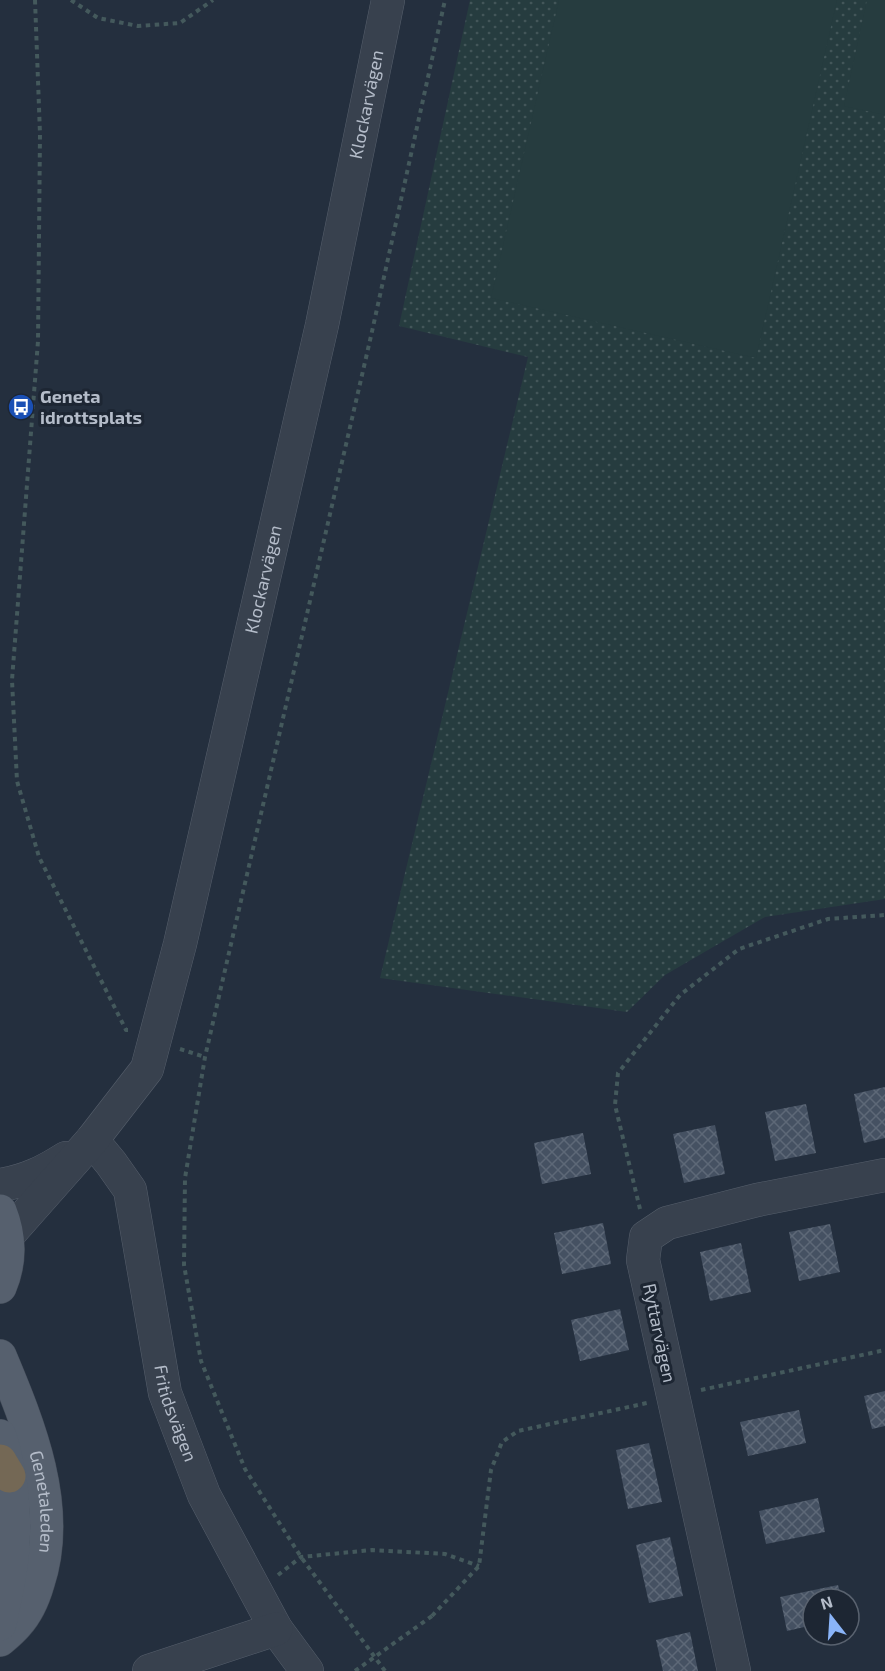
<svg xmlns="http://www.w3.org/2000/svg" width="885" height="1671" font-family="'Exo 2',sans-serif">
	<defs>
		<pattern id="park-dots" width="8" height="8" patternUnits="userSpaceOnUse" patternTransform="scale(1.5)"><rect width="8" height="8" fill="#263c3f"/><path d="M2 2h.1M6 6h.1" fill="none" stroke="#435659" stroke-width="1.8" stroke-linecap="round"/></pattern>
		<pattern id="building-cross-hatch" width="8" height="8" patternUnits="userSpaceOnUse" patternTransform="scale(1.5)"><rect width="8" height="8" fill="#455162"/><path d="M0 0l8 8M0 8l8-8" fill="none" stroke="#5d6877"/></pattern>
	</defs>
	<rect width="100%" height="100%" fill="#242f3e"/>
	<polygon fill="url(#park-dots)" points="470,0 885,0 885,899 765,917 665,975 627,1012 380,978 528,357 399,326"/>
	<g fill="#263c3f">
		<polygon points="559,0 837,0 756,358 491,298"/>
		<polygon points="867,0 885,0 885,115 844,106"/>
	</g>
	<g fill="url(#building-cross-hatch)">
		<polygon points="885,1087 885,1138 864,1143 854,1094"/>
		<polygon points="806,1104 816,1153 775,1161 765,1112"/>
		<polygon points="715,1125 725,1174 684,1183 673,1134"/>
		<polygon points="583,1133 591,1174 542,1184 534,1143"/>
		<polygon points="603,1223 611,1264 562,1274 554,1233"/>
		<polygon points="830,1224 840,1272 799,1281 789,1232"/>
		<polygon points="741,1243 751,1292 710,1301 700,1252"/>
		<polygon points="620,1309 629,1350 580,1361 571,1320"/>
		<polygon points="885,1391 885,1426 872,1429 864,1396"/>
		<polygon points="799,1410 806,1443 748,1456 740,1422"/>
		<polygon points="649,1443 662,1502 628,1509 616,1450"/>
		<polygon points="818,1498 825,1532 766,1544 759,1511"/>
		<polygon points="670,1537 683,1596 649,1603 636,1545"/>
		<polygon points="838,1585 842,1599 813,1599 813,1625 787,1631 780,1597"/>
		<polygon points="690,1632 698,1671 663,1671 656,1640"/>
	</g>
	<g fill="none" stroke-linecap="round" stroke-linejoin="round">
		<g stroke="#565f6c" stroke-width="34">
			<g id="minor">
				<path id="s1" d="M92 1140 111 1163 130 1190 165 1393 204 1495 276 1629 307 1671"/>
				<path d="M0 1185C26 1181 44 1172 66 1158"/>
				<path id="s2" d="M8 1235 92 1140 147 1069 180 944 322 325 388 0"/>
				<polyline points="149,1671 276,1629"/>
				<polyline points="734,1671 643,1260 646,1237 667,1223 757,1200 885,1175"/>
			</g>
		</g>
		<g stroke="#414a57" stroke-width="34">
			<g id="major">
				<path d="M0 1211C10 1236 11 1261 0 1287"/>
				<path id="s3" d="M0 1356C29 1425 63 1508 38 1583 34 1597 27 1613 17 1624 12 1630 6 1635 0 1640"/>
				<path d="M0 1436C14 1480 17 1529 10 1574 7 1591 3 1608 0 1624"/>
			</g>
		</g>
		<g stroke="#434c59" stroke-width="34">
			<polyline id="highway" points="0,1461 9,1476"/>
		</g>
		<g stroke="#44595c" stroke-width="4" stroke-dasharray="4.5 4.5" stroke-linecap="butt">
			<polyline points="35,0 40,134 38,341 12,680 17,781 39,857 126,1030 128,1030"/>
			<polyline points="71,0 98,18 138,26 180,23 213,0"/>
			<polyline points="180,1049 205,1057"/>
			<polyline points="640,1209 615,1105 618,1073 680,995 739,949 828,919 885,915"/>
			<polyline points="701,1390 885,1350"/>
			<polyline points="278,1575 301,1557 372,1550 445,1554 479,1566"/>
			<polyline points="432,1616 479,1566 491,1470 502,1442 518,1431 647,1403"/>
			<polyline points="385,1671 301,1557 245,1469 201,1361 184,1265 185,1178 205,1057 371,336 445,0"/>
		</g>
		<use href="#minor" stroke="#38414e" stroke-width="33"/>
		<use href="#major" stroke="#56606e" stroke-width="33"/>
		<use href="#highway" stroke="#746855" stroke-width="33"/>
		<polyline stroke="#44595c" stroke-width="4" stroke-dasharray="4.5 4.5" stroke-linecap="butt" points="355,1671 432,1616"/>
	</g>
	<defs>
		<g id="bus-disc" transform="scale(1.35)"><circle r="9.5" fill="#1a4fb4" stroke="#1d2633"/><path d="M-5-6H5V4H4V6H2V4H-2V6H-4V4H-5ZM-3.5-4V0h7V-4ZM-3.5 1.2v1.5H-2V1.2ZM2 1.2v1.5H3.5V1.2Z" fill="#fff"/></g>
	</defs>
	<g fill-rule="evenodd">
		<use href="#bus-disc" x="21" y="407"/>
	</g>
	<g text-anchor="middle" stroke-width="6" stroke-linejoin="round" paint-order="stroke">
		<g font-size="18" fill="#b4bcc9" stroke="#1d2633">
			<text dy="6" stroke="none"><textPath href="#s2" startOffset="1206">Klockarvägen</textPath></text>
			<text dy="6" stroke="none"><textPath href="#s2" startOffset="720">Klockarvägen</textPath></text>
			<text transform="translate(659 1333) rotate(78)" y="6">Ryttarvägen</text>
			<text dy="6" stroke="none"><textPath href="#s1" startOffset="291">Fritidsvägen</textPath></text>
			<text dy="6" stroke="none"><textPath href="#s3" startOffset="153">Genetaleden</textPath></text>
		</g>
		<g font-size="18" font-weight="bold" fill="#b4bcc9" stroke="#1d2633" text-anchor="start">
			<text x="40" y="403">Geneta<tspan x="40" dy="21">idrottsplats</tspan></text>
		</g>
	</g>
	<g transform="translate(831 1617) rotate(343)"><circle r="28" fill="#1d2633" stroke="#59626f" stroke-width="1.5"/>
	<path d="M0-4.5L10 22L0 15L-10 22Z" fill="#8ab4f8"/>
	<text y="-9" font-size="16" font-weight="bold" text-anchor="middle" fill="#b4bcc9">N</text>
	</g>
</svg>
